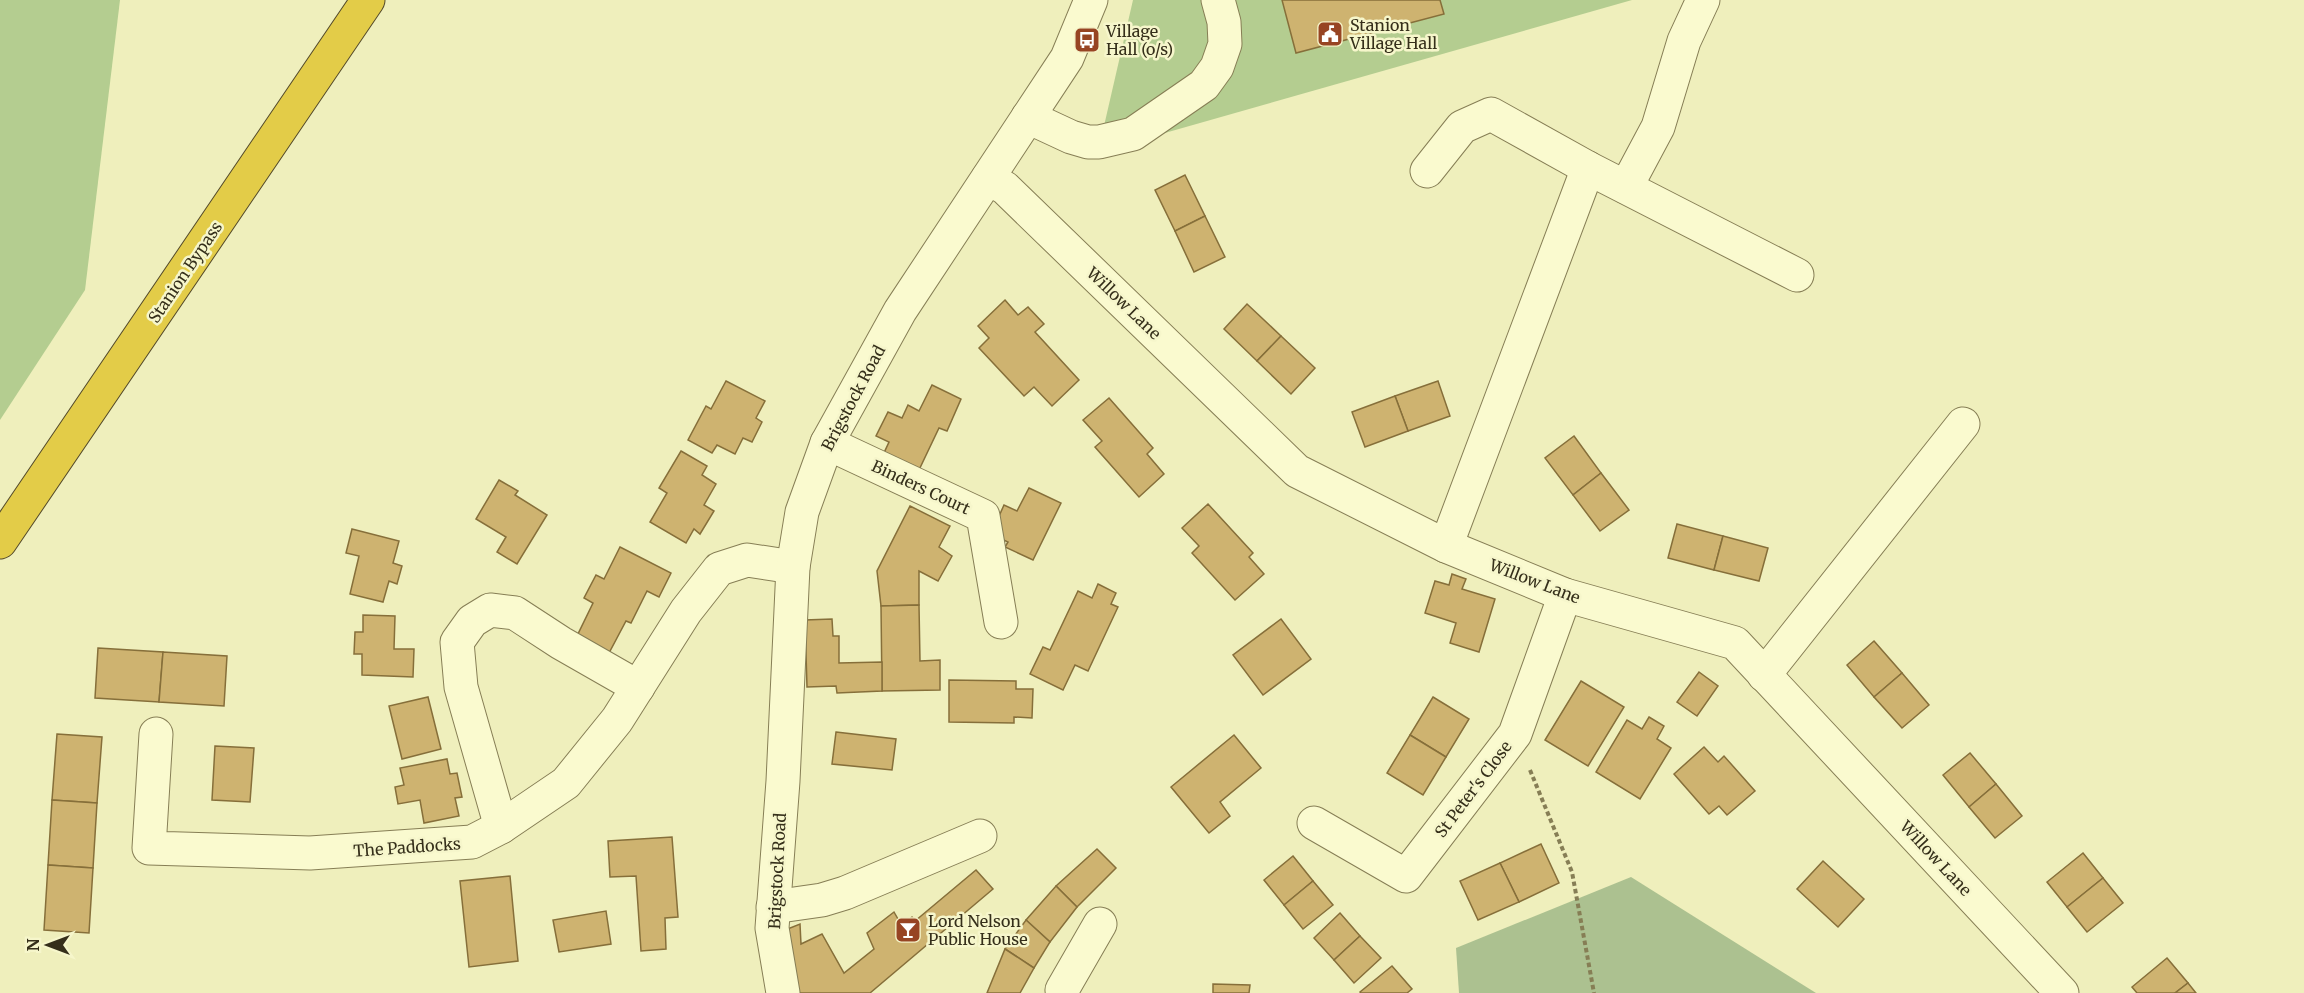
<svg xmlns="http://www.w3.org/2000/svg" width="2304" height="993" font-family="Merriweather,serif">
	<rect width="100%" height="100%" fill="#efefbc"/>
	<g fill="#b4cd90">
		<polygon points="0,0 120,0 85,290 0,420"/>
		<polygon points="1133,0 1632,0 1098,152"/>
	</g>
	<polygon fill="#acc190" points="1631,877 1816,993 1459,993 1456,948"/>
	<g fill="#ceb370" stroke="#866f3a" stroke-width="1.5">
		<polygon points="1282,0 1440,0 1444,14 1296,53"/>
		<polygon points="1185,175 1205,216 1175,231 1155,190"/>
		<polygon points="1205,216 1225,257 1194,272 1175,231"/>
		<polygon points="1005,300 1018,315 1028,307 1044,324 1035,332 1079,380 1052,406 1034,387 1024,396 979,348 989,338 978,326"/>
		<polygon points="1247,304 1281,336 1257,361 1224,329"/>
		<polygon points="1281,336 1315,368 1291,394 1257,361"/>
		<polygon points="726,381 765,401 756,418 762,422 752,442 743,438 735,454 717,445 712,453 688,440 706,406 711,409"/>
		<polygon points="1438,381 1450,416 1408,431 1395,396"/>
		<polygon points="932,385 961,399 947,431 939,428 918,472 883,455 889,442 876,436 888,412 902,418 908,405 919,411"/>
		<polygon points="1395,396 1408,431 1365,447 1352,412"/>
		<polygon points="1109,398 1153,448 1147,454 1164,474 1139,497 1095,447 1102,441 1083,420"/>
		<polygon points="1574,436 1601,473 1573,495 1545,458"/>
		<polygon points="681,451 707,466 702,475 716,484 704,505 714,511 700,534 694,529 686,543 650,522 667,493 659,488"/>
		<polygon points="1601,473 1629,510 1600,531 1573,495"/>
		<polygon points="499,480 518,491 515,495 547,515 517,564 497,552 506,537 476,519"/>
		<polygon points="1029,488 1061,503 1033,560 1005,547 1008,542 991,534 1004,505 1017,511"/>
		<polygon points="1208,504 1253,553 1249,557 1264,574 1235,600 1192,553 1199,546 1182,528"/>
		<polygon points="910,506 950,526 939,547 952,556 938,581 919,571 919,605 881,606 877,571"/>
		<polygon points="1677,524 1723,536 1714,570 1668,558"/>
		<polygon points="352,529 399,541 393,563 402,566 397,584 389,581 383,602 350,594 359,556 346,553"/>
		<polygon points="1723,536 1768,548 1759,581 1714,570"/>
		<polygon points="620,547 671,573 659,597 647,591 631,623 626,621 609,653 577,636 593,603 584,598 596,575 604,579"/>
		<polygon points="1452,574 1466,579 1462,589 1495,599 1479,652 1450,643 1456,623 1425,613 1435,581 1449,585"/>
		<polygon points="1098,584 1116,593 1111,604 1118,607 1088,671 1075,665 1063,690 1030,674 1043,647 1050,650 1078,591 1092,598"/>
		<polygon points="919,605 920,661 940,660 940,690 882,691 881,606"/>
		<polygon points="363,615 395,616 394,649 414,649 413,677 362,675 362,654 354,654 355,632 363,632"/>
		<polygon points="832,619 833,636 839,636 839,663 882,662 882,691 837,693 836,686 807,687 805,620"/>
		<polygon points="1281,619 1311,659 1263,695 1233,655"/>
		<polygon points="1874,641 1902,673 1874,697 1847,665"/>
		<polygon points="98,648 163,652 159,702 95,698"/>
		<polygon points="163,652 227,656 224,706 159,702"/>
		<polygon points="1699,672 1718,686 1697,716 1677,702"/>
		<polygon points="1902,673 1929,705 1902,728 1874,697"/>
		<polygon points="949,680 1016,681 1016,689 1033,689 1032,718 1014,717 1014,723 949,722"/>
		<polygon points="1581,681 1624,707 1588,766 1545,740"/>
		<polygon points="428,697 441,749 402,759 389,706"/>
		<polygon points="1433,697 1469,719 1446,757 1410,735"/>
		<polygon points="1649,717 1664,726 1657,739 1671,748 1640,799 1596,772 1627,720 1642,729"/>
		<polygon points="836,732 896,739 892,770 832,764"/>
		<polygon points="57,734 102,737 97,803 52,800"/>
		<polygon points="1234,735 1261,768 1220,802 1230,816 1209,833 1171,787"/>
		<polygon points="1410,735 1446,757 1423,795 1387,773"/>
		<polygon points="215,746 254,748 250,802 212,800"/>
		<polygon points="1704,747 1718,762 1724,756 1755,791 1727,815 1719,806 1709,814 1674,774"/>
		<polygon points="1970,753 1996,784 1969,807 1943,775"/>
		<polygon points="447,759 450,774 457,773 462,797 455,798 459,816 424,823 420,800 398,804 395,787 404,785 400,768"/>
		<polygon points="1996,784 2022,816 1995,838 1969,807"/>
		<polygon points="52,800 97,803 93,868 48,865"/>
		<polygon points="672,837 678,917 665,918 666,949 641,951 636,876 610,877 608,841"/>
		<polygon points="1541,844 1559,883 1519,902 1500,863"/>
		<polygon points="1097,849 1116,868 1077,907 1056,886"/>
		<polygon points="2083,853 2103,878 2067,907 2047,882"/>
		<polygon points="1293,856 1313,881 1284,905 1264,880"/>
		<polygon points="1823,861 1864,899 1838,927 1797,889"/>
		<polygon points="1500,863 1519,902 1478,920 1460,881"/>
		<polygon points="48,865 93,868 89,933 44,930"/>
		<polygon points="976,870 993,889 870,993 800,993 788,970 780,932 800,924 801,944 822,934 844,973 874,949 867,933 894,912 902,926 912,917 915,921"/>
		<polygon points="510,876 518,961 469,967 460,881"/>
		<polygon points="2103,878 2123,903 2087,932 2067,907"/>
		<polygon points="1313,881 1333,905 1303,929 1284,905"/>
		<polygon points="1056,886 1077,907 1050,942 1026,920"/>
		<polygon points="606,911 611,944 559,952 553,920"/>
		<polygon points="1340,913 1360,936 1334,960 1314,938"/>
		<polygon points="1026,920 1050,942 1034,968 1005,949"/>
		<polygon points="1360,936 1381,958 1354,983 1334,960"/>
		<polygon points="1005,949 1034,968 1020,993 987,993"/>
		<polygon points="2167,958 2188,983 2175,993 2137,993 2132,987"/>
		<polygon points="1392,966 1412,989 1407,993 1361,993 1360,992"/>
		<polygon points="2188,983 2196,993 2175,993"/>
		<polygon points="1213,984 1250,985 1249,993 1213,993"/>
	</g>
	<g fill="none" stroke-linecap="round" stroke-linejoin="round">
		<g stroke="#867e55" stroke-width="35">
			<g id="minor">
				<polyline points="1028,117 1071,137 1088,142 1099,142 1133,134 1204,85 1217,67 1225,44 1224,22 1218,0"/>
				<polyline points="1427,171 1462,127 1491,114 1588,168 1797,275"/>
				<polyline points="988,178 1005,188 1297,471 1446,546 1565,595 1735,643 2062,993"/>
				<polyline points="1626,187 1658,127 1684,41 1703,0"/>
				<polyline points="827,443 983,516 1001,622"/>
				<polyline points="1446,546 1588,168"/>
				<polyline points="1764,675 1963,424"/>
				<polyline points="156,734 149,848 310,853 472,842 501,827 566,783 617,720 686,611 719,569 747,560 793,567"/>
				<polyline points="1314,823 1406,876 1515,734 1565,595"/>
				<polyline points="501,827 461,687 457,642 472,621 490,610 515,613 561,643 638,687"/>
				<polyline points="773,907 822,900 845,893 980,836"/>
				<polyline points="783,993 772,928 783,781 793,567 802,512 827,443 900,311 1067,58 1091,0"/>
				<polyline points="1063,993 1062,990 1100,924"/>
			</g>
		</g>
		<g stroke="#544a2a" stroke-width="35">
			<polyline id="highway" points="0,542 368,0"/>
		</g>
		<polyline stroke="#867e55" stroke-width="4" stroke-dasharray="4.5 3" stroke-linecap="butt" points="1530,770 1572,872 1594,993"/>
		<use href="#minor" stroke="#fafacf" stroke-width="33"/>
		<use href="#highway" stroke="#e3cc48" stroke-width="33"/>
	</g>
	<defs>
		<g id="civic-square" transform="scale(1.35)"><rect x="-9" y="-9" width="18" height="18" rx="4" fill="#974423" stroke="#f6f6cb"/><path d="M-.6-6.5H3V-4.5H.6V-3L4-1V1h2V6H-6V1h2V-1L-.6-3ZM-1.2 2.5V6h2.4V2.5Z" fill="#fff"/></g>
		<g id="bus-square" transform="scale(1.35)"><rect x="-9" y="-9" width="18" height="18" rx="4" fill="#974423" stroke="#f6f6cb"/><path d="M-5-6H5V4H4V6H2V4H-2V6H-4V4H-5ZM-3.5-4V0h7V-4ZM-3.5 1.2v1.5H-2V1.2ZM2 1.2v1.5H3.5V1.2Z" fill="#fff"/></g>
		<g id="bar-square" transform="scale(1.35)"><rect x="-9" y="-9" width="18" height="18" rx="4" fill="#974423" stroke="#f6f6cb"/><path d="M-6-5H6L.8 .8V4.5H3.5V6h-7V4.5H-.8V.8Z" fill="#fff"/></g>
	</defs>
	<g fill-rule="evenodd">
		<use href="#civic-square" x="1330" y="34"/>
		<use href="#bus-square" x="1087" y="40"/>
		<use href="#bar-square" x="908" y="930"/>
	</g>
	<g text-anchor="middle" stroke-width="5" stroke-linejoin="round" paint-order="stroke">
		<g font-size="16" fill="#352f1a" stroke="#f6f6cb" text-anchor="start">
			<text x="1350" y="31">Stanion<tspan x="1350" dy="18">Village Hall</tspan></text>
			<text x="1106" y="37">Village<tspan x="1106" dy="18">Hall (o/s)</tspan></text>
			<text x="928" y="927">Lord Nelson<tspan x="928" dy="18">Public House</tspan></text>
		</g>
		<g font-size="16" fill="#352f1a" stroke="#f6f6cb">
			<text transform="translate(185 272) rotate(-56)" y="6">Stanion Bypass</text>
			<text transform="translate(1124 303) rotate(44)" y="6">Willow Lane</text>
			<text transform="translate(853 398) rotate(-62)" y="6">Brigstock Road</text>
			<text transform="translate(921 487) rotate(25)" y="6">Binders Court</text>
			<text transform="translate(1535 581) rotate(21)" y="6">Willow Lane</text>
			<text transform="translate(1473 789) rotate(-53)" y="6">St Peter's Close</text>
			<text transform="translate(407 847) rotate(-4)" y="6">The Paddocks</text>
			<text transform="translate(1936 858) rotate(47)" y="6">Willow Lane</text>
			<text transform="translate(777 871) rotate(-87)" y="6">Brigstock Road</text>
		</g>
	</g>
	<g transform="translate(48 945) rotate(270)" stroke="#f6f6cb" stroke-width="4.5" paint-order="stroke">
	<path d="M0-4.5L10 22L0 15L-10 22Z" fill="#352f1a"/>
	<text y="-9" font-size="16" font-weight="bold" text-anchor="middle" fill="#352f1a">N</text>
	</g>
</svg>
